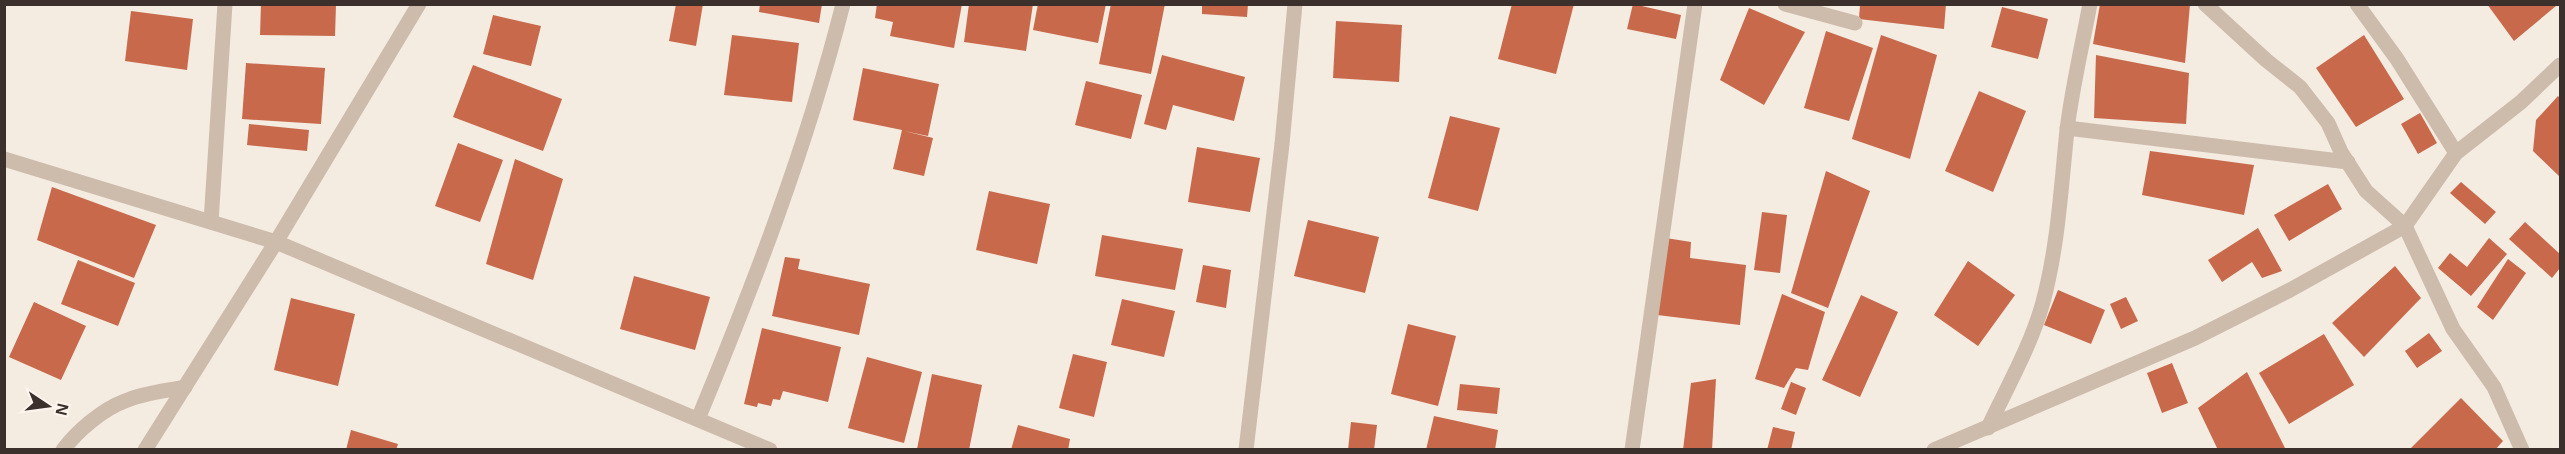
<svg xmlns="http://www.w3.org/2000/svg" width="2565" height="454" font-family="Arial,sans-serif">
	<rect width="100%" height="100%" fill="#f4ebe1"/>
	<g fill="#c8694b">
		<polygon points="261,4 336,4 335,36 260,35"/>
		<polygon points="676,4 703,4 696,46 669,41"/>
		<polygon points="760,4 822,4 819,23 759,12"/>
		<polygon points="877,4 962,4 954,48 890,36 893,22 875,18"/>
		<polygon points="969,4 1033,4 1026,51 964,42"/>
		<polygon points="1038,4 1106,4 1098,43 1033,30"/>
		<polygon points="1111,4 1165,4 1151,74 1099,64"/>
		<polygon points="1202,4 1248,4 1247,17 1202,14"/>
		<polygon points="1512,4 1574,4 1556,74 1498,59"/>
		<polygon points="1633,4 1681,15 1676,39 1627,29"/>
		<polygon points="1860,4 1946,4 1944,29 1859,19"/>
		<polygon points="2100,4 2190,4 2185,63 2093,44"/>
		<polygon points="2487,4 2555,4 2556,6 2514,41"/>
		<polygon points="2002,7 2048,19 2038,59 1991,47"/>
		<polygon points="1749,8 1805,32 1764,105 1720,80"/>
		<polygon points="131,11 193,19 187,70 125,61"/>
		<polygon points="493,15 541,26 531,66 483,54"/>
		<polygon points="1336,21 1402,25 1399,82 1333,78"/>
		<polygon points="1826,31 1873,48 1849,121 1804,108"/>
		<polygon points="732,35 799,43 792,102 724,95"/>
		<polygon points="1881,35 1937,55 1910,159 1852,139"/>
		<polygon points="2364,35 2404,99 2356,127 2316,68"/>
		<polygon points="1162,55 1245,77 1234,121 1173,105 1166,130 1144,124"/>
		<polygon points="2096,55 2189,73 2186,124 2094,118"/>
		<polygon points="246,63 325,68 321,124 242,119"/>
		<polygon points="473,65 562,99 543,151 453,117"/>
		<polygon points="863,68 939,84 928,136 904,131 933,138 924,176 893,169 902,130 853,120"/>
		<polygon points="1086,81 1142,95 1131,139 1075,125"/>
		<polygon points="1979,91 2026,111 1993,192 1945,171"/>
		<polygon points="2558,96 2560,98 2560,177 2533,151 2536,120"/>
		<polygon points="2420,113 2437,143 2418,154 2401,124"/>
		<polygon points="1450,116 1500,128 1478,211 1428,198"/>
		<polygon points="249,124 309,130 307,151 247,145"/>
		<polygon points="458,143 503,160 480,222 435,206"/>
		<polygon points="1197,147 1260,158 1250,212 1188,202"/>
		<polygon points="2150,151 2254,165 2244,215 2142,195"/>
		<polygon points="515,159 563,179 533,280 486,264"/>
		<polygon points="1826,171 1870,191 1828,308 1791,293"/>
		<polygon points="2461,182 2496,212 2485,224 2450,193"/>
		<polygon points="2328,184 2342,209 2289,241 2274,215"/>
		<polygon points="52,187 156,225 134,278 37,240"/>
		<polygon points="989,191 1050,204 1037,264 976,250"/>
		<polygon points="1762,212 1787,215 1780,273 1754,270"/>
		<polygon points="1308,220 1379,237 1365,293 1294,276"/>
		<polygon points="2525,222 2560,254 2560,268 2552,278 2509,239"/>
		<polygon points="2258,228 2282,271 2262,278 2252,262 2222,282 2208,260"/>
		<polygon points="1102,235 1183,249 1175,290 1095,276"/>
		<polygon points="1666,238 1691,242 1690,258 1746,265 1740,325 1657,315"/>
		<polygon points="2489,238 2507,254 2471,296 2438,268 2450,253 2467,267"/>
		<polygon points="785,257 800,259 798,269 870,284 859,335 772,316"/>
		<polygon points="2508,259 2526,273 2493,320 2477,307"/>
		<polygon points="78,260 135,283 118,326 61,304"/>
		<polygon points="1968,261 2015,295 1978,346 1934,315"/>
		<polygon points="1203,265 1231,270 1226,308 1196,302"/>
		<polygon points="2395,266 2421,298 2364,357 2332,323"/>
		<polygon points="634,276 710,297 695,350 620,329"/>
		<polygon points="2058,290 2105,310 2091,344 2044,325"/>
		<polygon points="1782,294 1825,312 1808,370 1796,368 1784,388 1755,379"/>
		<polygon points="1861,295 1898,312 1860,397 1822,380"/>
		<polygon points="2126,297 2138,321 2121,329 2110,304"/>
		<polygon points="291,298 355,314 338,386 274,370"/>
		<polygon points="1122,299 1175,311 1164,357 1111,345"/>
		<polygon points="34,302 86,326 61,380 9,357"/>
		<polygon points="1408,324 1456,336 1438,406 1391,394"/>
		<polygon points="762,328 841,347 828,402 783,391 780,400 773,399 771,406 758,403 757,407 744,404"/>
		<polygon points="2429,333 2442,351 2417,368 2405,351"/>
		<polygon points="2324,334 2354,385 2289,424 2259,373"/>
		<polygon points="1073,354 1107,362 1094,417 1059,408"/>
		<polygon points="867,357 922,372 904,443 848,428"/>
		<polygon points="2172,363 2188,403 2162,413 2147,373"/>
		<polygon points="2247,372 2286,450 2218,450 2198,408"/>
		<polygon points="932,374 982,385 969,450 917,449"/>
		<polygon points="1716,379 1712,450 1683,450 1691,383"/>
		<polygon points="1791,382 1806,388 1796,415 1781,409"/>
		<polygon points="1460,384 1500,388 1497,414 1457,410"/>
		<polygon points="2461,398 2503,441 2495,450 2409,450"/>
		<polygon points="1434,416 1498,430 1495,450 1426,450"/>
		<polygon points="1351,422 1377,425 1374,450 1348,450"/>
		<polygon points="1018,425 1070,439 1068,450 1011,450"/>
		<polygon points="1773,427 1795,432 1791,450 1767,450"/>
		<polygon points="351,430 398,444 396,450 346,450"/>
	</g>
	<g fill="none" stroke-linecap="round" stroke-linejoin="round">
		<g stroke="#cdbbac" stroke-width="15">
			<polyline points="1785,4 1855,23"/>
			<polyline points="2205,4 2266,60 2300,87 2328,123 2341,152 2366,191 2405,226 2453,329 2494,387 2522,450"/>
			<polyline points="2357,4 2397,59 2456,153"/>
			<polyline points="2067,128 2348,162"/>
			<polyline points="4,159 276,242 770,450"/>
			<polyline points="211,222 225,4"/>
			<path d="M698 419C754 284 807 146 843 4"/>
			<path d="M1988 428C2007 387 2031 346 2043 302 2058 246 2061 188 2067 130 2072 88 2082 46 2090 4"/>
			<path d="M63 450C77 431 103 409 125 401 143 393 165 391 185 387"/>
			<polyline points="145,450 276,242 419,4"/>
			<polyline points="1246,450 1282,144 1295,4"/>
			<polyline points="1632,450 1695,4"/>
			<polyline points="1934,450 2195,338 2290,290 2405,226 2456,153 2521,102 2560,65"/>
		</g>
	</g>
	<rect width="2565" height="454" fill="none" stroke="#3b302b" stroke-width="12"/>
	<g transform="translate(48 406) rotate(103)" stroke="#fbf5ee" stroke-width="4.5" paint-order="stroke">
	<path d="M0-4.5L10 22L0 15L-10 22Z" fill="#3b302b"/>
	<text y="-9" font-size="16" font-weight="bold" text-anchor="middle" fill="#3b302b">N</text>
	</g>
</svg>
